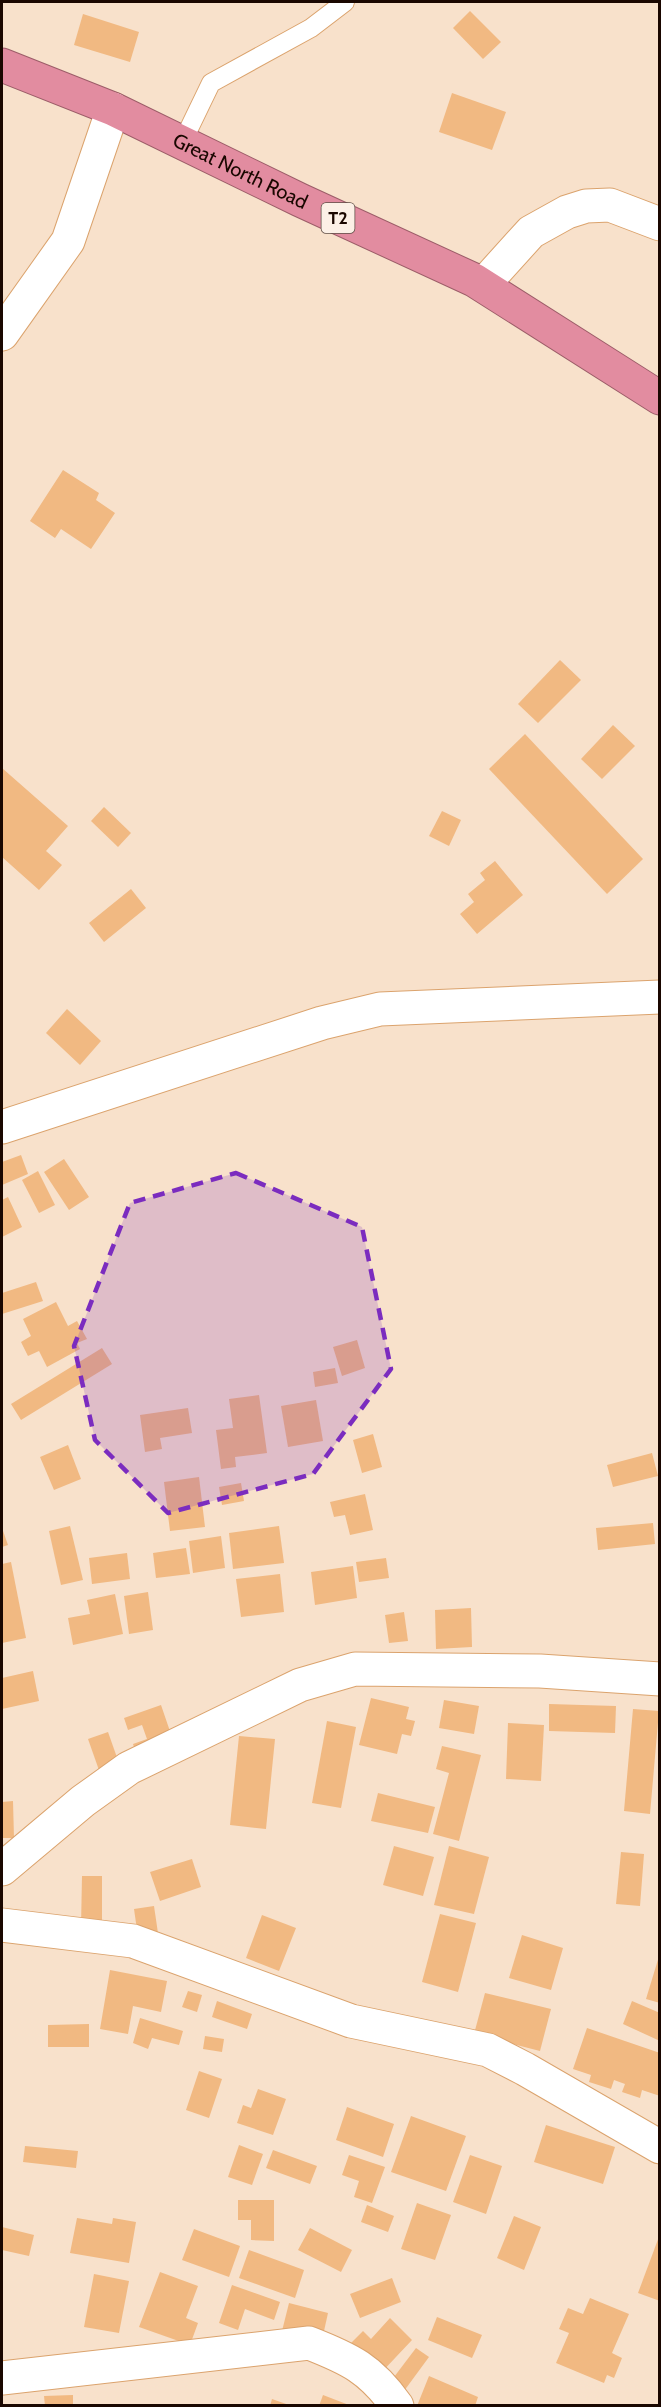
<svg xmlns="http://www.w3.org/2000/svg" width="661" height="2407" font-family="Cabin,sans-serif">
	<rect width="100%" height="100%" fill="#f8e1cb"/>
	<g fill="#f1b982">
		<polygon points="470,11 501,42 483,59 453,28"/>
		<polygon points="83,14 139,32 130,62 74,45"/>
		<polygon points="452,93 506,112 492,150 439,132"/>
		<polygon points="63,470 99,493 96,500 115,513 91,549 61,529 55,538 30,521"/>
		<polygon points="560,660 581,680 538,723 518,704"/>
		<polygon points="613,725 635,746 602,779 581,759"/>
		<polygon points="525,734 643,859 607,894 489,769"/>
		<polygon points="2,768 68,826 46,851 62,865 39,890 2,857"/>
		<polygon points="104,807 131,833 118,847 91,821"/>
		<polygon points="442,811 461,820 449,846 429,836"/>
		<polygon points="495,861 523,895 477,934 460,914 474,902 468,894 485,880 480,873"/>
		<polygon points="131,889 146,908 104,942 89,923"/>
		<polygon points="67,1009 101,1041 80,1065 46,1033"/>
		<polygon points="21,1155 28,1174 2,1185 2,1162"/>
		<polygon points="64,1159 89,1197 69,1210 44,1172"/>
		<polygon points="38,1171 55,1205 39,1213 22,1180"/>
		<polygon points="8,1197 22,1227 2,1237 2,1200"/>
		<polygon points="36,1282 43,1301 2,1314 2,1293"/>
		<polygon points="56,1302 68,1326 77,1321 87,1339 77,1343 80,1349 47,1367 39,1351 28,1356 21,1342 31,1336 23,1319"/>
		<polygon points="357,1340 365,1368 342,1376 333,1347"/>
		<polygon points="102,1348 112,1364 21,1420 11,1404"/>
		<polygon points="335,1368 338,1383 315,1387 313,1372"/>
		<polygon points="259,1395 267,1453 235,1457 236,1467 221,1469 216,1430 233,1428 229,1399"/>
		<polygon points="316,1400 323,1441 288,1447 281,1406"/>
		<polygon points="188,1408 192,1433 160,1438 162,1449 145,1452 140,1415"/>
		<polygon points="373,1434 382,1467 362,1473 353,1440"/>
		<polygon points="68,1445 81,1479 54,1490 40,1457"/>
		<polygon points="652,1453 658,1476 613,1487 607,1465"/>
		<polygon points="199,1477 205,1527 170,1531 164,1482"/>
		<polygon points="241,1483 244,1501 222,1505 219,1487"/>
		<polygon points="365,1494 373,1530 350,1535 345,1515 334,1517 330,1502"/>
		<polygon points="653,1523 655,1544 598,1550 596,1528"/>
		<polygon points="70,1526 83,1580 61,1585 49,1531"/>
		<polygon points="279,1526 284,1563 233,1569 229,1533"/>
		<polygon points="2,1528 8,1545 2,1547"/>
		<polygon points="221,1536 225,1568 193,1573 189,1541"/>
		<polygon points="186,1548 190,1574 156,1578 153,1553"/>
		<polygon points="127,1553 130,1579 92,1584 89,1558"/>
		<polygon points="386,1558 389,1578 359,1582 356,1562"/>
		<polygon points="11,1562 26,1638 2,1643 2,1564"/>
		<polygon points="353,1566 357,1598 315,1605 311,1572"/>
		<polygon points="280,1574 284,1612 241,1617 236,1579"/>
		<polygon points="148,1592 153,1630 129,1634 124,1596"/>
		<polygon points="115,1594 123,1634 73,1645 68,1618 90,1614 87,1600"/>
		<polygon points="471,1608 472,1647 436,1649 435,1610"/>
		<polygon points="404,1612 408,1641 389,1643 385,1615"/>
		<polygon points="33,1671 39,1701 2,1709 2,1678"/>
		<polygon points="371,1698 409,1707 406,1719 415,1721 411,1736 402,1734 397,1754 359,1745"/>
		<polygon points="444,1700 479,1706 474,1734 439,1728"/>
		<polygon points="549,1704 616,1706 615,1733 549,1731"/>
		<polygon points="161,1705 174,1743 137,1756 133,1744 147,1739 142,1725 128,1730 124,1718"/>
		<polygon points="633,1709 659,1711 650,1814 624,1811"/>
		<polygon points="327,1721 356,1727 341,1808 312,1803"/>
		<polygon points="508,1723 544,1725 541,1781 506,1779"/>
		<polygon points="108,1732 120,1766 100,1773 88,1739"/>
		<polygon points="239,1736 275,1739 266,1829 230,1825"/>
		<polygon points="442,1746 481,1755 459,1841 433,1834 449,1773 436,1769"/>
		<polygon points="378,1793 435,1807 428,1833 371,1821"/>
		<polygon points="13,1801 14,1838 2,1838 2,1802"/>
		<polygon points="394,1846 434,1857 423,1896 383,1885"/>
		<polygon points="449,1846 489,1857 474,1914 434,1905"/>
		<polygon points="621,1852 644,1854 640,1906 616,1904"/>
		<polygon points="192,1859 201,1887 160,1901 150,1872"/>
		<polygon points="82,1876 102,1876 102,1928 81,1927"/>
		<polygon points="154,1906 159,1940 139,1944 134,1909"/>
		<polygon points="440,1914 476,1923 458,1992 422,1982"/>
		<polygon points="262,1915 296,1928 279,1971 246,1958"/>
		<polygon points="522,1935 563,1948 551,1990 509,1978"/>
		<polygon points="660,1953 660,2003 646,1999"/>
		<polygon points="110,1970 167,1981 161,2012 133,2006 128,2034 100,2029"/>
		<polygon points="188,1991 202,1995 197,2012 182,2007"/>
		<polygon points="485,1993 551,2009 540,2051 474,2034"/>
		<polygon points="217,2001 252,2014 247,2029 212,2017"/>
		<polygon points="632,2001 660,2013 660,2041 623,2024"/>
		<polygon points="140,2018 183,2031 179,2045 152,2038 148,2049 133,2043"/>
		<polygon points="89,2024 89,2047 48,2047 48,2025"/>
		<polygon points="587,2028 660,2053 660,2096 642,2090 640,2098 622,2092 625,2084 614,2080 611,2089 589,2082 591,2075 573,2069"/>
		<polygon points="205,2036 224,2039 222,2052 203,2049"/>
		<polygon points="199,2071 222,2079 209,2118 186,2110"/>
		<polygon points="258,2089 286,2099 273,2135 237,2123 243,2105 251,2108"/>
		<polygon points="347,2107 394,2124 383,2157 336,2140"/>
		<polygon points="411,2116 466,2136 446,2191 391,2172"/>
		<polygon points="546,2125 615,2147 603,2184 534,2162"/>
		<polygon points="239,2145 263,2154 252,2185 228,2177"/>
		<polygon points="25,2146 78,2151 76,2168 23,2162"/>
		<polygon points="273,2150 317,2166 310,2184 266,2168"/>
		<polygon points="349,2155 385,2167 372,2203 354,2197 359,2181 342,2175"/>
		<polygon points="470,2155 502,2166 486,2214 453,2202"/>
		<polygon points="238,2200 274,2200 274,2241 251,2240 251,2220 238,2220"/>
		<polygon points="417,2203 451,2215 435,2260 401,2249"/>
		<polygon points="367,2205 394,2216 388,2232 361,2222"/>
		<polygon points="514,2216 541,2227 524,2270 497,2258"/>
		<polygon points="77,2218 112,2224 113,2218 136,2222 129,2263 70,2253"/>
		<polygon points="2,2227 34,2235 29,2256 2,2250"/>
		<polygon points="310,2228 352,2250 341,2272 298,2250"/>
		<polygon points="194,2229 240,2246 229,2277 182,2260"/>
		<polygon points="660,2234 660,2301 638,2293"/>
		<polygon points="249,2250 304,2270 295,2298 239,2278"/>
		<polygon points="160,2272 198,2286 186,2318 198,2323 190,2345 139,2327"/>
		<polygon points="94,2274 129,2281 119,2333 84,2327"/>
		<polygon points="392,2278 401,2302 360,2318 350,2294"/>
		<polygon points="232,2285 280,2302 274,2320 245,2309 238,2330 219,2323"/>
		<polygon points="590,2298 629,2314 612,2353 622,2358 614,2378 607,2375 604,2383 556,2363 569,2333 559,2329 568,2308 583,2314"/>
		<polygon points="289,2303 328,2313 322,2340 282,2331"/>
		<polygon points="437,2317 482,2335 472,2358 428,2340"/>
		<polygon points="390,2318 412,2340 379,2375 348,2346 363,2331 371,2339"/>
		<polygon points="416,2348 429,2357 404,2391 391,2381"/>
		<polygon points="429,2376 478,2397 475,2406 417,2406"/>
		<polygon points="73,2395 73,2406 45,2406 44,2396"/>
		<polygon points="323,2395 349,2405 349,2406 319,2406"/>
		<polygon points="272,2399 289,2405 289,2406 270,2406"/>
	</g>
	<g fill="none" stroke-linecap="round" stroke-linejoin="round">
		<g stroke="#dba36d" stroke-width="20">
			<polyline id="lane" points="182,143 211,83 311,28 345,2"/>
		</g>
		<g stroke="#dba36d" stroke-width="35">
			<g id="street">
				<polyline points="483,285 531,232 567,212 586,206 610,205 660,224"/>
				<polyline points="2,334 68,241 113,109"/>
				<polyline points="2,1127 322,1023 380,1009 660,997"/>
				<polyline points="2,1869 83,1801 129,1768 300,1685 355,1669 540,1671 660,1679"/>
				<polyline points="2,1925 133,1941 351,2021 488,2050 525,2069 660,2147"/>
				<path d="M2 2378 309 2343C350 2359 371 2369 397 2406"/>
			</g>
		</g>
		<g stroke="#9c5d68" stroke-width="35">
			<g id="highway">
				<path id="s1" d="M2 65 113 109 300 200 474 280 660 398"/>
			</g>
		</g>
		<use href="#lane" stroke="#fff" stroke-width="18"/>
		<use href="#street" stroke="#fff" stroke-width="33"/>
		<use href="#highway" stroke="#e28ca0" stroke-width="33"/>
	</g>
	<path fill="#7b2cbf" fill-opacity="0.2" stroke="#7b2cbf" stroke-width="4.5" stroke-dasharray="12 8" stroke-linejoin="round" d="M236 1173 362 1227 391 1369 313 1474 168 1513 95 1440 74 1346 130 1203Z"/>
	<g text-anchor="middle" stroke-width="6" stroke-linejoin="round" paint-order="stroke">
		<rect fill="#fcf0e6" stroke="#5e4d45" stroke-width="1.5" x="321.5" y="203" width="33" height="30" rx="4.5"/>
		<g font-size="18" font-weight="bold" fill="#1a0700">
			<text x="338" y="224">T2</text>
		</g>
		<g font-size="20" fill="#1a0700" stroke="#fcf0e6">
			<text dy="7" stroke="none"><textPath href="#s1" startOffset="261">Great North Road</textPath></text>
		</g>
	</g>
	<rect width="661" height="2407" fill="none" stroke="#1a0700" stroke-width="6"/>
</svg>
